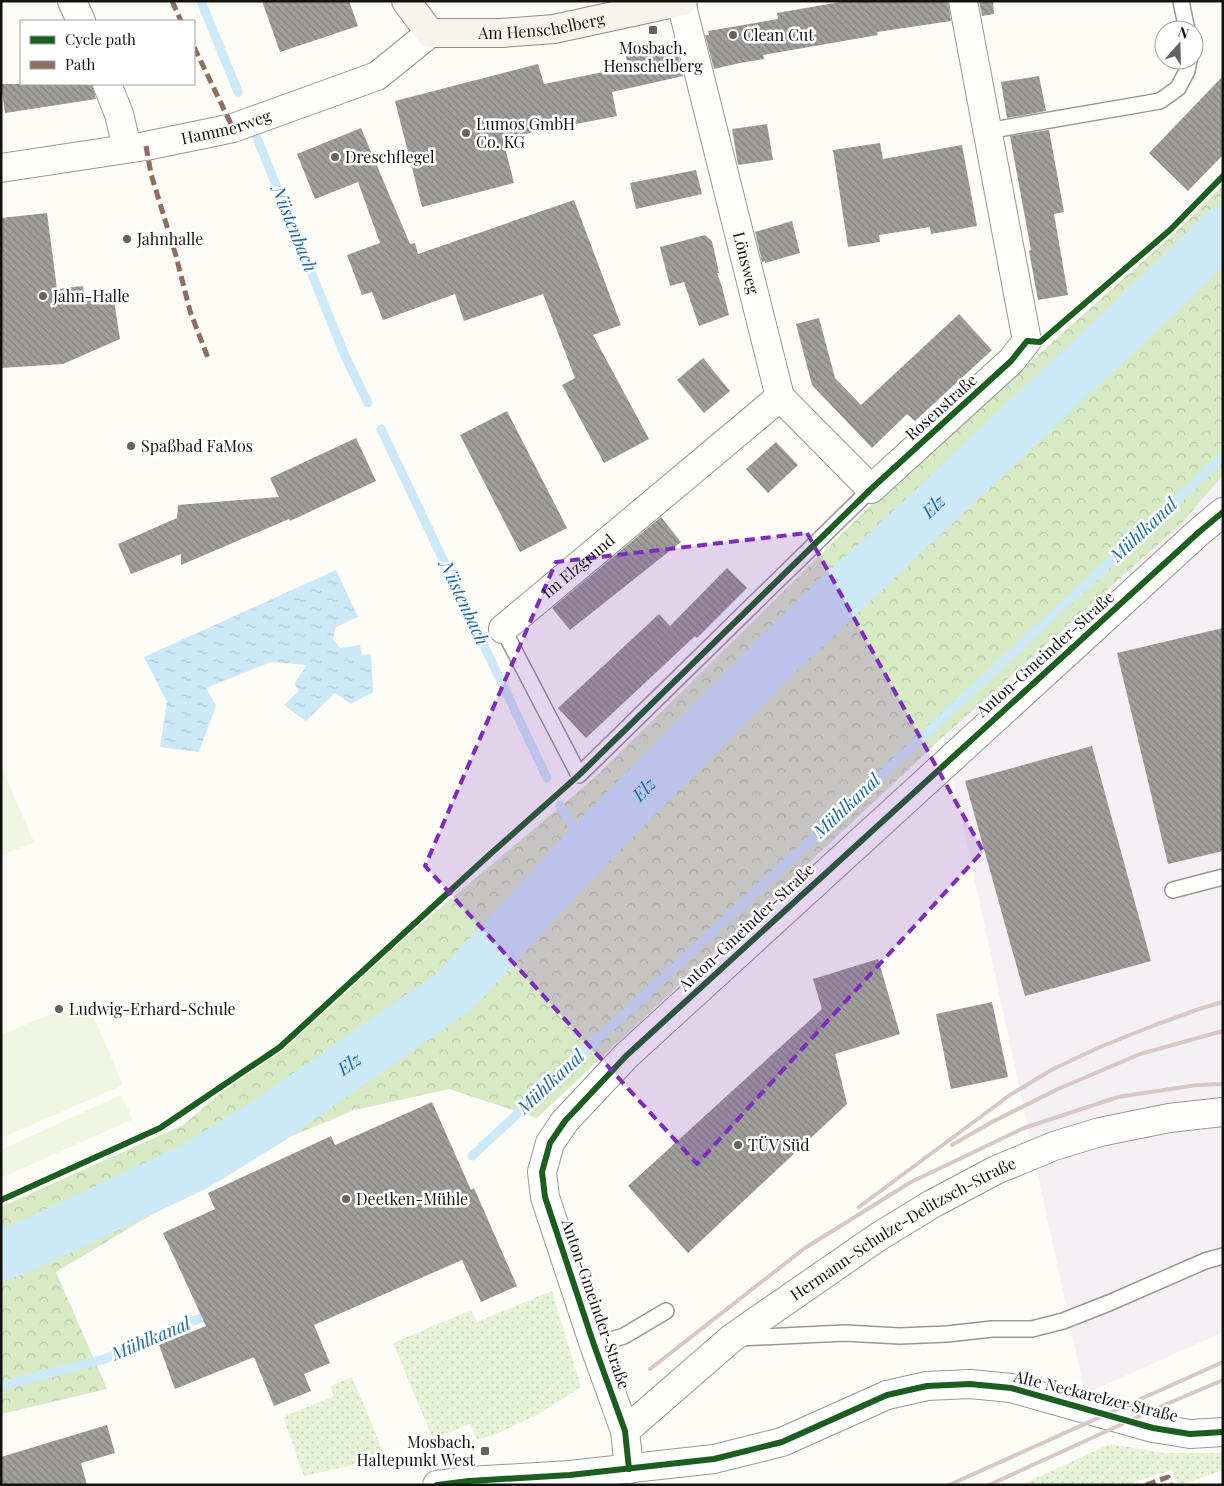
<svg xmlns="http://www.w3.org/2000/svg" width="1224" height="1486" font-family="'Playfair Display',serif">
	<defs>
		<pattern id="grass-dots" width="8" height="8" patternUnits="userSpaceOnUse" patternTransform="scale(1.25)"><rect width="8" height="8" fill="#e7f3d7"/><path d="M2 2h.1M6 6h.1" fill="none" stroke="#c5cfb8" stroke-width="1.8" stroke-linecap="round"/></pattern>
		<pattern id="forest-crowns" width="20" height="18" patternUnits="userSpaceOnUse" patternTransform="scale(1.25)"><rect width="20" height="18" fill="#d8eac5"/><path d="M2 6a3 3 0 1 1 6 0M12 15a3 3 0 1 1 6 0" fill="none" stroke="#b8c8a8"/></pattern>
		<pattern id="water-ripples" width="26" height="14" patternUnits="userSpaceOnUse" patternTransform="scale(1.25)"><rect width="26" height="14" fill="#cde8f7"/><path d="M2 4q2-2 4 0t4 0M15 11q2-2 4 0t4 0" fill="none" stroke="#afc6d3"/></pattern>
		<pattern id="building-back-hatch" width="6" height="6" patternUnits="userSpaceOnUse" patternTransform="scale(1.25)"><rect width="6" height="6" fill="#a19f9c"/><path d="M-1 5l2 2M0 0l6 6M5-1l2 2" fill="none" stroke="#82807e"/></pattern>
	</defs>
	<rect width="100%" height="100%" fill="#fdfcf7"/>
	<polygon fill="#f5f0f3" points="1223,475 1223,1332 1085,1394 944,736 1182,523"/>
	<g fill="url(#grass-dots)">
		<polygon points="552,1291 581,1387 537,1415 496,1434 477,1440 470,1424 433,1439 393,1343 471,1310 477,1322"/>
		<polygon points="352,1377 386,1458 304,1476 283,1417 334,1396 330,1386"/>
		<polygon points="1110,1444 1164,1453 1223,1453 1223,1470 1181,1485 1178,1485 1172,1470 1125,1485 1021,1485"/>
	</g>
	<polygon fill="url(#forest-crowns)" points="1223,185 1223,475 1182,523 944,736 537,1118 449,1089 355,1110 267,1146 56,1272 107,1389 1,1414 1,1207 183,1125 593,779 879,497 1179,229"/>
	<g fill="#f0f6e1">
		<polygon points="1,766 34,842 1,856"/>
		<polygon points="86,999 123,1085 1,1138 1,1035"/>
		<polygon points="121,1095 133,1119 1,1178 1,1150"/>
	</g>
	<polygon fill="url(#water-ripples)" points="336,570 358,617 336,627 333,639 340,648 360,645 362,655 371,654 373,692 351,704 335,693 306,721 284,705 299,691 294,684 307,665 271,662 206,688 216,706 199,752 160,747 167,702 144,657"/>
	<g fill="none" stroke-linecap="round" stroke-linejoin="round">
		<g stroke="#cde8f7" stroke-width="9">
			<polyline points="201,1 238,92"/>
			<polyline points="257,138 345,356 368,403"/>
			<polyline points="381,429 547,778"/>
			<polyline points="560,805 586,849"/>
			<polyline points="472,1156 1223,457"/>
			<polyline points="1,1386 105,1359 212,1313"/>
		</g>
		<path stroke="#cde8f7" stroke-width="50" id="s1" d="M1 1256 35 1242 194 1167 267 1122 455 991 586 849 780 652 1175 279 1223 231"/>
	</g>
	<g fill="url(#building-back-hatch)">
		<polygon points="262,1 349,1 358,26 280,52"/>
		<polygon points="846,1 948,1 951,21 877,32 878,35 763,55 764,59 740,63 714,69 705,35 709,35 708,31 778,19 777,13"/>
		<polygon points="979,1 993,1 994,14 982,16"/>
		<polygon points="675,42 683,76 612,92 617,116 571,125 570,122 503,140 514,183 422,207 395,101 538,64 544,84 628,67 625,52"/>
		<polygon points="1039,76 1046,111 1007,118 1001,82"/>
		<polygon points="1223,76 1223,155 1188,191 1149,153"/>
		<polygon points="1,84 92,84 96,99 5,113"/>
		<polygon points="767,124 773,160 738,165 732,129"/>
		<polygon points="361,128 410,244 415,243 418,254 574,200 621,325 593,335 649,439 604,463 562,385 575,378 543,294 464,321 455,294 383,320 372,292 362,295 347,255 380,243 358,182 315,199 297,154"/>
		<polygon points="1049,130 1064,212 1054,214 1068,295 1038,300 1029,251 1031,250 1010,136"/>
		<polygon points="880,143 883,159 962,145 977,226 931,234 930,227 879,235 880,242 848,247 833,150"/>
		<polygon points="696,170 702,194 636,209 630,183"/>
		<polygon points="47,213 57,289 83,286 84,297 113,294 120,339 63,364 1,368 1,218"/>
		<polygon points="792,221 800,253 765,263 765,261 762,262 755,232"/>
		<polygon points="705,235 712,241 719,273 717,273 722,287 729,315 699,326 684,282 670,286 660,247"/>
		<polygon points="959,314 992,350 915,421 907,414 872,448 812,385 796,324 819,318 835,378 861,405"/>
		<polygon points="703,358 730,391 704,413 677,380"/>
		<polygon points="507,411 567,528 520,552 460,435"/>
		<polygon points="356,438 376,481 290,521 289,519 181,565 181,554 131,574 118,544 177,518 178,505 279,497 270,478"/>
		<polygon points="776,442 798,465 768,493 746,469"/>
		<polygon points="661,517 681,542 570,630 552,608"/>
		<polygon points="727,568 747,588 697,638 695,636 586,738 558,708 659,614 670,626"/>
		<polygon points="1223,628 1223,851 1168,864 1117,653"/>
		<polygon points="1092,746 1151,961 1025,996 965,781"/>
		<polygon points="878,959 900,1034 835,1054 847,1104 688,1253 628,1186 822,1009 813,979"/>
		<polygon points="992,1002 1008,1077 951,1089 936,1014"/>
		<polygon points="432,1102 471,1190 474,1188 517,1286 481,1302 462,1260 314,1325 330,1363 304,1374 311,1391 274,1406 254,1357 175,1389 159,1345 206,1326 163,1233 215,1209 208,1193 331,1136 335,1145"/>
		<polygon points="107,1425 115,1453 81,1463 87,1485 1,1485 1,1457"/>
	</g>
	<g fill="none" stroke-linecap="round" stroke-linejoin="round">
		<g stroke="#979795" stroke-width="18">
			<g id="service">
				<polyline points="1181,1 1187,30"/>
				<polyline points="987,131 1160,101 1178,88 1187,71 1189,60"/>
				<polyline points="503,629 579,775 871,489"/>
				<polyline points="1173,890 1223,877"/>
				<polyline points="739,1338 845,1333 900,1336 947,1334 992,1329 1032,1329 1063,1321 1109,1303 1205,1261 1223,1256"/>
				<polyline points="594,1345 624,1336 666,1311"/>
			</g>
		</g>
		<g stroke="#979795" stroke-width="30">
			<g id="minor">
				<polyline points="72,1 81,21"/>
				<path id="s2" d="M681 2 780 397 871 489 1011 361 1027 341 963 1"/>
				<polyline points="107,84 119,114 127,148"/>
				<path id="s3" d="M503 629 780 397"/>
				<path id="s4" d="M625 1431 732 1338 878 1237 932 1204 996 1170 1054 1146 1100 1132 1169 1118 1223 1112"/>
				<polyline points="629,1469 625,1431 594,1345 545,1197 542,1172 550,1143 565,1121 626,1056 1199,532 1223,512"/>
			</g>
		</g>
		<g stroke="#979795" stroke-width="30">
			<g id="tertiary">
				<path id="s5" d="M1 168 146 146 233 128 377 76 430 33"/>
				<polyline points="437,1485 469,1481 570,1475 714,1459 782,1442 887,1395 927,1386 970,1384 1011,1388 1153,1428 1190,1434 1223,1432"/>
			</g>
		</g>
		<g stroke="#8e8d8b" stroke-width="30">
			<g id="secondary">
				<path id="s6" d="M406 1 430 33H502L554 29 683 1"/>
			</g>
		</g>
		<use href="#service" stroke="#fffffe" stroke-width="15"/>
		<use href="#minor" stroke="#fffffe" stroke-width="28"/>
		<use href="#tertiary" stroke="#fffffe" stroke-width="28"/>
		<use href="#secondary" stroke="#f6f4eb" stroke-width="28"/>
		<g stroke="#d9c6c7" stroke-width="4">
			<polyline points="952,1145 992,1122 1058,1089 1140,1054 1223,1031"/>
			<polyline points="859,1207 1010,1095 1053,1069 1100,1047 1155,1025 1202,1008 1223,1002"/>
			<polyline points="650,1369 805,1248 911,1182 1024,1128 1118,1097 1197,1085 1223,1084"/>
			<polyline points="949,1485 1223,1362"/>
			<polyline points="989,1485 1155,1409 1223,1380"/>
		</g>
		<g stroke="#8d6e63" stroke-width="5" stroke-dasharray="10 5" stroke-linecap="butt">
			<polyline points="172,1 181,21"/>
			<polyline points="194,47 233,128"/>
			<polyline points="146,146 151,174 176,256 190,311 208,358"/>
			<polyline points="1146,1485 1168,1477 1171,1485"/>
		</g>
		<g stroke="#fff" stroke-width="9">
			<g id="cycleway">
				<polyline points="1,1200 160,1128 280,1047 488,856 579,775 871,489 1011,361 1027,341 1040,342 1170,230 1223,176"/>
				<polyline points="629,1469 625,1431 594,1345 545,1197 542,1172 550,1143 565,1121 626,1056 1199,532 1223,512"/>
				<polyline points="437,1485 469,1481 570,1475 714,1459 782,1442 887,1395 927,1386 970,1384 1011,1388 1153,1428 1190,1434 1223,1432"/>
			</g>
		</g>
		<use href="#cycleway" stroke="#1b5e20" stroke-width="6"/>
	</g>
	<path fill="#7b2cbf" fill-opacity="0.2" stroke="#7b2cbf" stroke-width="4" stroke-dasharray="10 6" stroke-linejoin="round" d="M807 533 983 851 697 1164 425 866 556 562Z"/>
	<g fill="#646362" stroke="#fff" stroke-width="2">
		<rect x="648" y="25" width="10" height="10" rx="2.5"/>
		<circle cx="733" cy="35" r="5"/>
		<circle cx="466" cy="133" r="5"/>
		<circle cx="335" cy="157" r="5"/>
		<circle cx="127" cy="239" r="5"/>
		<circle cx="43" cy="296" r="5"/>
		<circle cx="131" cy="446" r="5"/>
		<circle cx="59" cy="1009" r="5"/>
		<circle cx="738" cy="1145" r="5"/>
		<circle cx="346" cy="1199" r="5"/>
		<rect x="480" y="1446" width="10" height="10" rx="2.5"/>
	</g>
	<g text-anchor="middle" stroke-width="5" stroke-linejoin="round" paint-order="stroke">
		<g font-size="16" fill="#111" stroke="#fff">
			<text dy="6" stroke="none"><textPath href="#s6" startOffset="152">Am Henschelberg</textPath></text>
			<text dy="6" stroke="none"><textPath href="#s5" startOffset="229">Hammerweg</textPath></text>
			<text dy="6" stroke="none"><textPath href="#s2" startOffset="269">Lönsweg</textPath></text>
			<text transform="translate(941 407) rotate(-42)" y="6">Rosenstraße</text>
			<text dy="6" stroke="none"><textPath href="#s3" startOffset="98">Im Elzgrund</textPath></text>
			<text transform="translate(1045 654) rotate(-42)" y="6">Anton-Gmeinder-Straße</text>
			<text transform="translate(746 927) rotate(-43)" y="6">Anton-Gmeinder-Straße</text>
			<text dy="6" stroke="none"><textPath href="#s4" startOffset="345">Hermann-Schulze-Delitzsch-Straße</textPath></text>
			<text transform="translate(596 1304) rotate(71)" y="6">Anton-Gmeinder-Straße</text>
			<text transform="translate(1096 1396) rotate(14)" y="6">Alte Neckarelzer Straße</text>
		</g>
		<g font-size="16" fill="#111" stroke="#fff" text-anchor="start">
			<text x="743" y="41">Clean Cut</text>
			<text x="653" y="54" text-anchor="middle">Mosbach,<tspan x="653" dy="18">Henschelberg</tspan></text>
			<text x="476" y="130">Lumos GmbH<tspan x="476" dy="18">Co. KG</tspan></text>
			<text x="345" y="163">Dreschflegel</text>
			<text x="137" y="245">Jahnhalle</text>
			<text x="53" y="302">Jahn-Halle</text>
			<text x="141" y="452">Spaßbad FaMos</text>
			<text x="69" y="1015">Ludwig-Erhard-Schule</text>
			<text x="748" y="1151">TÜV Süd</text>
			<text x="356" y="1205">Deetken-Mühle</text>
			<text x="475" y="1448" text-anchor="end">Mosbach,<tspan x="475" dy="18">Haltepunkt West</tspan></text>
		</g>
		<g font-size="18" font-style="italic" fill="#1768a6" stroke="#fff">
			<text transform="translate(294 229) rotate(68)" y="6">Nüstenbach</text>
			<text dy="6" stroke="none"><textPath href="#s1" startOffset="1209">Elz</textPath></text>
			<text transform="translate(1144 530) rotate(-43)" y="6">Mühlkanal</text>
			<text transform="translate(464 603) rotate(65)" y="6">Nüstenbach</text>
			<text dy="6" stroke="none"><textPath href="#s1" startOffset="804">Elz</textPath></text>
			<text transform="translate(847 806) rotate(-43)" y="6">Mühlkanal</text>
			<text dy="6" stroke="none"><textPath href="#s1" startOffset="399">Elz</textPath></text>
			<text transform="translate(551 1082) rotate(-43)" y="6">Mühlkanal</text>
			<text transform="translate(151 1339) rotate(-23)" y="6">Mühlkanal</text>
		</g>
	</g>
	<rect width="1224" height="1486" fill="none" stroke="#111111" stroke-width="5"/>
	<rect x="20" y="20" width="175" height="65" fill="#ffffff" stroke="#a0a0a0"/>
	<rect x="30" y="36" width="25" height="8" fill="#1b5e20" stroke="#a0a0a0"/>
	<text x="65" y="45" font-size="15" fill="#111111">Cycle path</text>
	<rect x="30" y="61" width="25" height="8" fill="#8d6e63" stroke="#a0a0a0"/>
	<text x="65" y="70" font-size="15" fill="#111111">Path</text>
	<g transform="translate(1179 45) rotate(20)"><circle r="24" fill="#ffffff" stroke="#a0a0a0"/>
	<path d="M0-4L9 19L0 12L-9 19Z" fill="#646362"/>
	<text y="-8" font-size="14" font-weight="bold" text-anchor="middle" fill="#111111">N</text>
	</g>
</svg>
